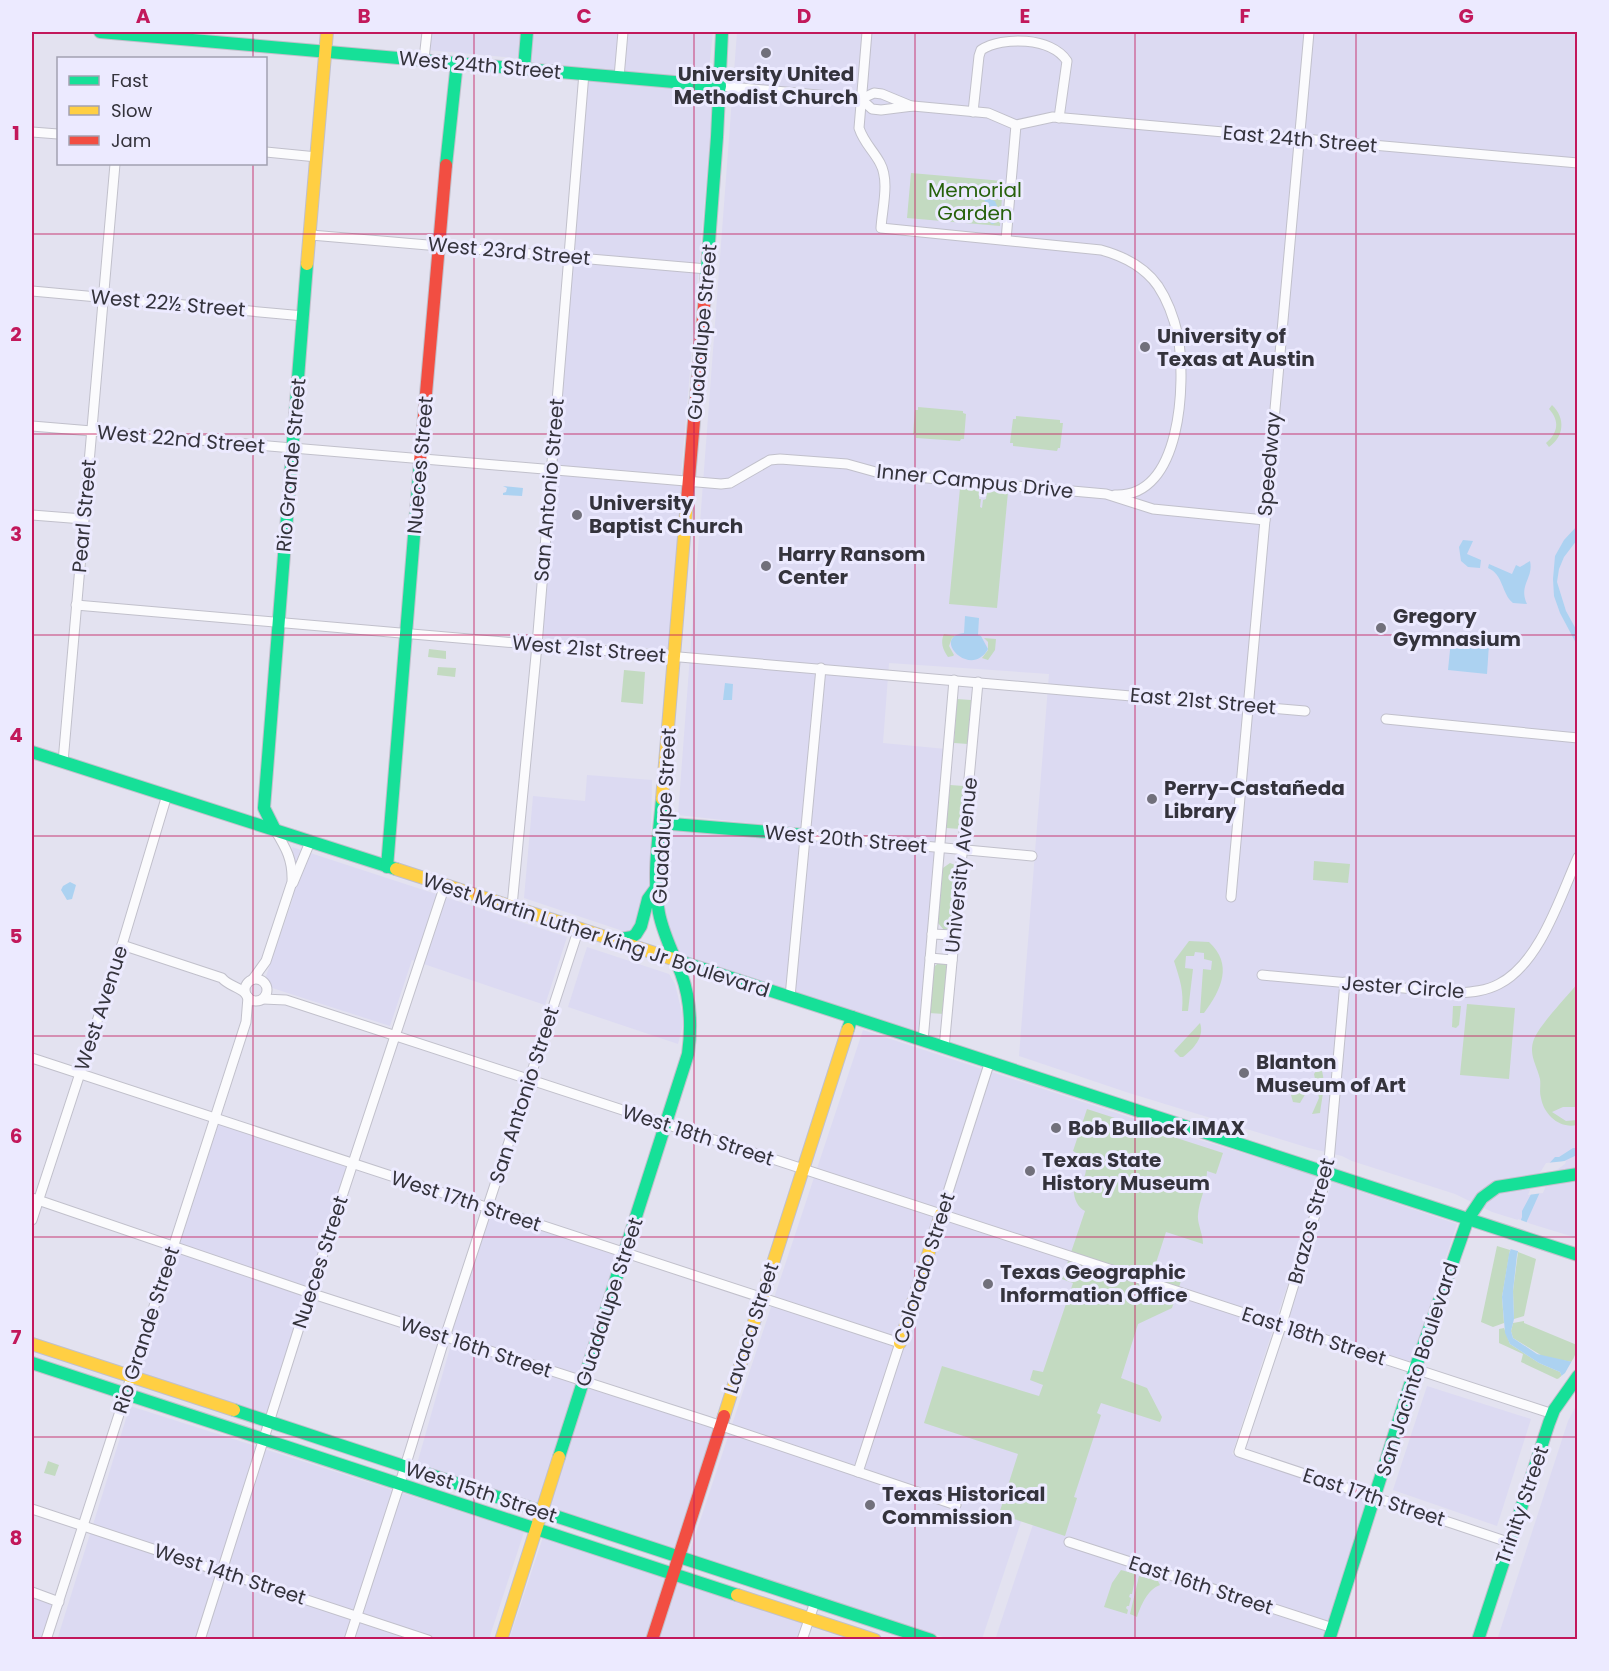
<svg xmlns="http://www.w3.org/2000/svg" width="1609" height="1671" font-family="Poppins,sans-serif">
	<rect width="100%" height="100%" fill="#e3e2f0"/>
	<g fill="#dcdaf2">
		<polygon points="429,32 713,32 708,79 526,62 525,59 428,50"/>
		<polygon points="737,32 1577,32 1577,1238 1492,1212 1455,1194 1352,1161 1342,1156 1309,1148 1129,1093 1019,1056 1049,674 889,663 883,743 946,749 937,844 678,815"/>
		<polygon points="587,78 714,90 681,476 555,466"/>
		<polygon points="555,474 683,486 669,650 542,638"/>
		<polygon points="587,775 652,780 650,888 639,925 629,933 524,898 533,796 585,801"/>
		<polygon points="660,823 939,848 923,1041 676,960 659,916"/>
		<polygon points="292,847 567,937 545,1005 412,960 390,1026 263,985 293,898 295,862"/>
		<polygon points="587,947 669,974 675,984 684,1021 678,1044 568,1007"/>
		<polygon points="863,1030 1153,1125 982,1639 949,1639 689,1554"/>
		<polygon points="216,1116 349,1162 266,1417 136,1374 180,1241"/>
		<polygon points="1163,1129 1323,1177 1232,1454 1369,1498 1323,1639 995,1640"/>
		<polygon points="1332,1182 1457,1224 1411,1362 1287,1323"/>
		<polygon points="487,1208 625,1253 583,1382 445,1337"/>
		<polygon points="452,1341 717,1427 675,1550 417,1464"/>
		<polygon points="1427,1386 1531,1419 1497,1526 1393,1490"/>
		<polygon points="1577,1404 1577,1639 1497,1640 1568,1421"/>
		<polygon points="130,1406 524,1532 489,1639 57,1640"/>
		<polygon points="543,1537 804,1624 799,1639 509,1640"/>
		<polygon points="32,1593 59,1602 46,1639 32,1640"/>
	</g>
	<g fill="#c3dac1">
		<polygon points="911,173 1003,181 1000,226 907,218"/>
		<path d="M1552 405C1566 418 1564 437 1549 447L1546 443C1558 433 1560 421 1549 409Z"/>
		<polygon points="918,407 963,411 963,413 966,414 964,439 961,439 960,441 916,438 916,435 913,434 915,410 918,410"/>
		<polygon points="1016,416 1060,420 1060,423 1063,423 1060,448 1058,448 1057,451 1013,446 1013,443 1010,443 1013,419 1016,419"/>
		<polygon points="960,488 979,490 979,499 981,499 980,507 982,508 983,500 986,499 987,491 1008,492 997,608 949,604"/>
		<path d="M944 634 956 636 952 638 949 646 954 655 953 656 948 657C943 650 940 642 944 634Z"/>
		<polygon points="984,638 996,639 995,650 988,660 982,658 988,650 988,642"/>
		<polygon points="429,649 446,651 446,659 428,657"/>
		<polygon points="438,667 456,668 455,677 437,675"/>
		<polygon points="624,670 645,672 643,704 621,702"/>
		<polygon points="957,699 971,700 968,744 954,743"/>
		<polygon points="950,785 964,786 960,829 946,828"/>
		<polygon points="1314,861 1350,864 1348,883 1313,880"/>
		<polygon points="950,863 955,865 957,870 951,927 944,930 938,923 943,868"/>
		<path d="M1189 941 1209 942C1233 964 1222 989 1204 1013H1200L1203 969 1211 970 1212 961 1204 959V953L1195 952 1194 956H1186L1185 968 1193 969 1188 1011H1182C1184 990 1180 980 1174 961Z"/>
		<polygon points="938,963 944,963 947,966 944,1014 929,1013 934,967"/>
		<path d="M1577 984V1107H1563L1552 1112 1566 1121 1577 1120V1125C1560 1129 1544 1115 1541 1098 1539 1092 1541 1086 1540 1079 1537 1065 1528 1055 1534 1039 1541 1023 1566 998 1577 984Z"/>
		<polygon points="1467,1004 1515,1008 1509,1079 1460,1075"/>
		<polygon points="1453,1006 1461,1006 1459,1025 1456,1028 1452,1027"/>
		<path d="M1200 1023C1205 1037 1193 1049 1183 1057H1180L1174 1051Z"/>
		<path d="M1320 1065C1327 1081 1322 1097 1320 1113L1312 1114 1319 1098 1314 1074Z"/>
		<polygon points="1297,1087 1303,1088 1306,1093 1300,1103 1293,1102 1291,1095"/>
		<path d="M1087 1109 1223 1153 1216 1174 1207 1171C1207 1187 1199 1200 1198 1215 1197 1223 1203 1234 1203 1244L1166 1232 1155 1266 1183 1275 1172 1308 1138 1324 1121 1378 1147 1388 1162 1417 1160 1422 1101 1403 1097 1413 1101 1415 1074 1497 1077 1498 1065 1536 999 1514 1018 1454 924 1423 942 1366 1039 1396 1043 1385 1030 1380 1033 1370 1043 1372 1073 1283 1062 1279 1085 1211C1077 1207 1073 1197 1074 1188 1090 1178 1090 1160 1073 1151Z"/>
		<polygon points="1497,1246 1510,1250 1502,1297 1504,1323 1493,1327 1481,1322"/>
		<polygon points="1518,1252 1536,1259 1524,1316 1514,1319 1513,1291"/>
		<polygon points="1524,1321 1524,1323 1577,1345 1577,1350 1572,1362 1544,1357 1513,1338 1511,1331 1513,1323"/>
		<polygon points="1504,1328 1510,1344 1539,1363 1560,1372 1562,1377 1557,1379 1521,1362 1523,1354 1499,1343 1499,1329"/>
		<polygon points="48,1461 59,1465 55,1476 44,1473"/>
		<polygon points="1121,1570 1136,1574 1132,1594 1130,1594 1129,1597 1131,1598 1129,1606 1127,1606 1126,1608 1128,1610 1127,1614 1104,1607 1112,1583"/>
		<path d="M1139 1576 1158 1581 1160 1585C1148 1589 1141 1605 1137 1617L1130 1614Z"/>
	</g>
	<g fill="#acd2f1">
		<path d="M947 183 977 191 981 196 995 201 997 206 995 223 992 224 986 219 990 206 982 198H974C966 190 957 188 946 187Z"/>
		<polygon points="503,486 523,488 522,496 503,495 503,493 506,492 507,488"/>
		<polygon points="1577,526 1577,540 1564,557 1559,569 1557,582 1566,611 1577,631 1577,645 1560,613 1554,596 1553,579 1555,556 1564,540"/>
		<polygon points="1463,540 1473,541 1467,554 1481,560 1480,568 1468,567 1461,561 1459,547"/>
		<path d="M1530 561C1534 578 1518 585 1527 604L1513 603C1501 593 1504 575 1488 568L1489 564 1512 574 1516 565 1520 567Z"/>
		<path d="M965 616 979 618 978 635 981 636 988 649C971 680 930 637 964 633Z"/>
		<polygon points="1451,640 1489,644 1487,674 1448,670"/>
		<polygon points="725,683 733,684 732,700 723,700"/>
		<polygon points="70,882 76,885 72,899 67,900 61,890 63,886"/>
		<polygon points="1573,1148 1577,1148 1577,1155 1560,1163 1549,1172 1527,1221 1517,1255 1513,1291 1514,1319 1511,1331 1513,1338 1537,1354 1577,1363 1562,1377 1560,1372 1539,1363 1510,1344 1505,1333 1502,1297 1509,1254 1522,1217 1522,1211 1545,1168 1555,1157 1559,1157"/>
	</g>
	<g fill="#e3e2f0">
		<polygon points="1566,1161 1565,1164 1551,1174 1543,1193 1528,1195 1531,1187 1546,1163"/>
		<polygon points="1518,1219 1529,1223 1521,1252 1507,1248 1513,1229"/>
		<polygon points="1573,1359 1578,1360 1578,1385 1559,1378 1565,1373"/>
	</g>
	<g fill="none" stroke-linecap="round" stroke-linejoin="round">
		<g stroke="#c1c0cb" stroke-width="11">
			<g id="street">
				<path d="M867 32 859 128C864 143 873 150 880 163 890 181 882 209 881 228L1101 250C1123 256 1144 266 1158 286 1168 301 1174 318 1178 336 1186 382 1182 498 1115 495"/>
				<polyline points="424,59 427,32"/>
				<polyline points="619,77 623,32"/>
				<polyline points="720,86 861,99 874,93 882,94 911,106"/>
				<polyline points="861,99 872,109 881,110 913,106 988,113 1016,125 1053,117 1578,163"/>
				<path d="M973 112 979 56 981 50C1003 36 1051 37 1067 61L1059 118"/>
				<polyline points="32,132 58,134"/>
				<polyline points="266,152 317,157"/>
				<polyline points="311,235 707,269"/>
				<polyline points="1006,240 1016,125"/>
				<polyline points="32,291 304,316"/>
				<polyline points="32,426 721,484 730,483 770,460 780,459 847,464 883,474 1106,494 1153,509 1265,520"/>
				<polyline points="32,515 83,519"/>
				<polyline points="76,605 1305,711"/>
				<polyline points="1386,719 1578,738"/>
				<polyline points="63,762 115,164"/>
				<polyline points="805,835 1032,856"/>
				<polyline points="293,883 310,842"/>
				<polyline points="1231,897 1309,32"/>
				<polyline points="512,906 537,645 584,73"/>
				<polyline points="932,934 954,935"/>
				<path d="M122 945 222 978C227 985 239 987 245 993"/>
				<polyline points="930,958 952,960"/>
				<path d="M1262 975 1458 993C1472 992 1486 991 1499 984 1540 963 1560 897 1578 857"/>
				<path d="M253 979 266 961 292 882C293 860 286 848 275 830"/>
				<circle cx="256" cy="990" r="11"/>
				<polyline points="1345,982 1328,1172 1284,1317 1239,1452 1508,1542"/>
				<polyline points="790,997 821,668"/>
				<polyline points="263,999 286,1000 1553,1414"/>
				<polyline points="923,1041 954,680"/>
				<polyline points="944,1048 978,682"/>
				<polyline points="32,1058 900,1343 858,1472"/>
				<polyline points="32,1198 310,1293 707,1421 956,1505"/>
				<polyline points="941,1214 989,1064"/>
				<polyline points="32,1220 122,945 167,795"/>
				<polyline points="32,1509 428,1640"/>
				<polyline points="1069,1542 1333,1628"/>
				<polyline points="32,1592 59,1602"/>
				<polyline points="46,1640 246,1022 248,997"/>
				<polyline points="200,1640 310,1293 445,885"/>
				<polyline points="349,1640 400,1483 445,1337 579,928"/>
				<polyline points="802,1640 815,1602"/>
			</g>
		</g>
		<g stroke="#c1c0cb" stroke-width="14">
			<g id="fast">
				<polyline points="100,32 720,86"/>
				<polyline points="524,68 527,32"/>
				<polyline points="446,165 457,62"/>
				<polyline points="705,295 717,137 722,32"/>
				<polyline points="32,752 396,869"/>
				<polyline points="660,823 805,835"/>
				<polyline points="275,830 264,808 307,264"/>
				<polyline points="387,867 420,462"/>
				<polyline points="615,940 632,937 636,934 641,926 648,899 656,888"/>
				<polyline points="676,960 852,1017 848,1029"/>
				<polyline points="852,1017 1578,1255"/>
				<polyline points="32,1363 737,1595"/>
				<polyline points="234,1410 931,1640"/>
				<path d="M559 1457 688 1054C692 1026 691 1000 681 973 673 953 663 934 659 913 652 876 659 836 662 799"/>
				<polyline points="1329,1640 1415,1369 1468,1219 1482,1198 1497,1187 1578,1174"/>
				<polyline points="1478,1640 1549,1423 1554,1410 1578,1376"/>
			</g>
		</g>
		<g stroke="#c1c0cb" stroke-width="14">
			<g id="slow">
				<polyline points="307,264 327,32"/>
				<polyline points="662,799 687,501"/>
				<polyline points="396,869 676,960"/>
				<polyline points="900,1343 941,1214"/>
				<polyline points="32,1344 234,1410"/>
				<polyline points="724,1416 848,1029"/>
				<polyline points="737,1595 875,1640"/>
				<polyline points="501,1640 559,1457"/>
			</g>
		</g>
		<g stroke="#c1c0cb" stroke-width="14">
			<g id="jam">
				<polyline points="420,462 446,165"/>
				<polyline points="687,501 705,295"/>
				<polyline points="652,1640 724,1416"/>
			</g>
		</g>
		<use href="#street" stroke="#fbfbfd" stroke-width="9"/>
		<use href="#fast" stroke="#16e098" stroke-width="12"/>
		<use href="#slow" stroke="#ffcf43" stroke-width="12"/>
		<use href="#jam" stroke="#f24e42" stroke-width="12"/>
	</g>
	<path fill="none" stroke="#c2185b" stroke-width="1.5" stroke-opacity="0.55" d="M253 32V58M474 32V1640M694 32V1640M915 32V1640M1135 32V1640M1356 32V1640M253 164V1640M32 234H1578M32 434H1578M32 635H1578M32 836H1578M32 1036H1578M32 1237H1578M32 1437H1578"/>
	<g fill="#71707b" stroke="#eceaff" stroke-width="2">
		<circle cx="766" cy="53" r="6"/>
		<circle cx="1145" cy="347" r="6"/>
		<circle cx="577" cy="515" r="6"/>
		<circle cx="766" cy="566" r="6"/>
		<circle cx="1381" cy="628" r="6"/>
		<circle cx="1152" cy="799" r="6"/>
		<circle cx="1244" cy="1073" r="6"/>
		<circle cx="1056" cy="1128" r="6"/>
		<circle cx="1030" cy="1171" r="6"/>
		<circle cx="988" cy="1284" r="6"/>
		<circle cx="870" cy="1505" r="6"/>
	</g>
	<g text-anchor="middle" stroke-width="6" stroke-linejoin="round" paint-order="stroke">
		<g font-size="20" fill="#34333c" stroke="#eceaff">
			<text transform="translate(480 65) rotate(5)" y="7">West 24th Street</text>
			<text transform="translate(1300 139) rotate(5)" y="7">East 24th Street</text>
			<text transform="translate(509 251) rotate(5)" y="7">West 23rd Street</text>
			<text transform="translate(168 303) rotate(5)" y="7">West 22½ Street</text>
			<text transform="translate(702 332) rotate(-85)" y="7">Guadalupe Street</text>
			<text transform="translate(181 439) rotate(5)" y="7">West 22nd Street</text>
			<text transform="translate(1269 464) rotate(-85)" y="7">Speedway</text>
			<text transform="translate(291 465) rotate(-85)" y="7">Rio Grande Street</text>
			<text transform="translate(420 465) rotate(-85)" y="7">Nueces Street</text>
			<text transform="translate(975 481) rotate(6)" y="7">Inner Campus Drive</text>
			<text transform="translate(549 490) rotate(-85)" y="7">San Antonio Street</text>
			<text transform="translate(84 516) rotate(-85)" y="7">Pearl Street</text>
			<text transform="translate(589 649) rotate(5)" y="7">West 21st Street</text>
			<text transform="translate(1203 701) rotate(5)" y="7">East 21st Street</text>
			<text transform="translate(664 816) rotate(-87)" y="7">Guadalupe Street</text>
			<text transform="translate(846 839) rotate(5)" y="7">West 20th Street</text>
			<text transform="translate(961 865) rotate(-84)" y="7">University Avenue</text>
			<text transform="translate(596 935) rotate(18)" y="7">West Martin Luther King Jr Boulevard</text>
			<text transform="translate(1403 987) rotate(4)" y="7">Jester Circle</text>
			<text transform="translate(101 1008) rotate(-72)" y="7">West Avenue</text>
			<text transform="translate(524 1095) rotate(-72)" y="7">San Antonio Street</text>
			<text transform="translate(698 1135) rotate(18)" y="7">West 18th Street</text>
			<text transform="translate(466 1201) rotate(18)" y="7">West 17th Street</text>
			<text transform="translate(1311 1221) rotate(-75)" y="7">Brazos Street</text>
			<text transform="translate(320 1262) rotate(-72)" y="7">Nueces Street</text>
			<text transform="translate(924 1268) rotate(-72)" y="7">Colorado Street</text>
			<text transform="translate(609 1302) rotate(-72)" y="7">Guadalupe Street</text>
			<text transform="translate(751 1328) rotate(-72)" y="7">Lavaca Street</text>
			<text transform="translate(146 1330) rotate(-72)" y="7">Rio Grande Street</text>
			<text transform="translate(1314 1336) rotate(18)" y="7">East 18th Street</text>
			<text transform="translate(476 1347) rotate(18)" y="7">West 16th Street</text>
			<text transform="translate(1417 1369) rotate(-72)" y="7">San Jacinto Boulevard</text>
			<text transform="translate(481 1492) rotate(18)" y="7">West 15th Street</text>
			<text transform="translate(1374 1497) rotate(18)" y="7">East 17th Street</text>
			<text transform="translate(1522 1505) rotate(-71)" y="7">Trinity Street</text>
			<text transform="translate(230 1574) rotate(18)" y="7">West 14th Street</text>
			<text transform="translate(1201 1585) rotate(18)" y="7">East 16th Street</text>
		</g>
		<g font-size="20" font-weight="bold" fill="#34333c" stroke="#eceaff" text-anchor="start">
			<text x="766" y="81" text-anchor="middle">University United<tspan x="766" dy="23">Methodist Church</tspan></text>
			<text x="1157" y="343">University of<tspan x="1157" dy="23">Texas at Austin</tspan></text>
			<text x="589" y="510">University<tspan x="589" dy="23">Baptist Church</tspan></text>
			<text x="778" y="561">Harry Ransom<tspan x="778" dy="23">Center</tspan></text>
			<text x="1393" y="623">Gregory<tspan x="1393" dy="23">Gymnasium</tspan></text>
			<text x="1164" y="795">Perry-Castañeda<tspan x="1164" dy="23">Library</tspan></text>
			<text x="1256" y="1069">Blanton<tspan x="1256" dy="23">Museum of Art</tspan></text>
			<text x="1068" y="1135">Bob Bullock IMAX</text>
			<text x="1042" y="1167">Texas State<tspan x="1042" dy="23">History Museum</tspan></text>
			<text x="1000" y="1279">Texas Geographic<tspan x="1000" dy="23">Information Office</tspan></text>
			<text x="882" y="1501">Texas Historical<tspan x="882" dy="23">Commission</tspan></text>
		</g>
		<g font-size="20" fill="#27610c" stroke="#eceaff">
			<text x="975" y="197">Memorial<tspan x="975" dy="23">Garden</tspan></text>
		</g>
	</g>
	<rect width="1609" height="1671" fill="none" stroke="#eceaff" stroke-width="66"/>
	<rect x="57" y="57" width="210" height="108" fill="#eceaff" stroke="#a2a1b1" stroke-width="1.5"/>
	<rect x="69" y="76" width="30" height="9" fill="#16e098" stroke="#a2a1b1" stroke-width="1.5"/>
	<text x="111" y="87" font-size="18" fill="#34333c">Fast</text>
	<rect x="69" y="106" width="30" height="9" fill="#ffcf43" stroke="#a2a1b1" stroke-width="1.5"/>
	<text x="111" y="117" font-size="18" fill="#34333c">Slow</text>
	<rect x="69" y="136" width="30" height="9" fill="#f24e42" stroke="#a2a1b1" stroke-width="1.5"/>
	<text x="111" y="147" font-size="18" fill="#34333c">Jam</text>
	<rect x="33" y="33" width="1543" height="1605" fill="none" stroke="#c2185b" stroke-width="2"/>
	<g font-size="20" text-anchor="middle" font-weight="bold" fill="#c2185b">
		<text x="143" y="23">A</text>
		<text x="364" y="23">B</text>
		<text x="584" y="23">C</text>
		<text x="804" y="23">D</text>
		<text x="1025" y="23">E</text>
		<text x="1245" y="23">F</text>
		<text x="1466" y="23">G</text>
		<text x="16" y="140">1</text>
		<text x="16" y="341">2</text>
		<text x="16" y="541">3</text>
		<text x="16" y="742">4</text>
		<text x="16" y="943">5</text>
		<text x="16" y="1143">6</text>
		<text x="16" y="1344">7</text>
		<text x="16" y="1545">8</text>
	</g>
</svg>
